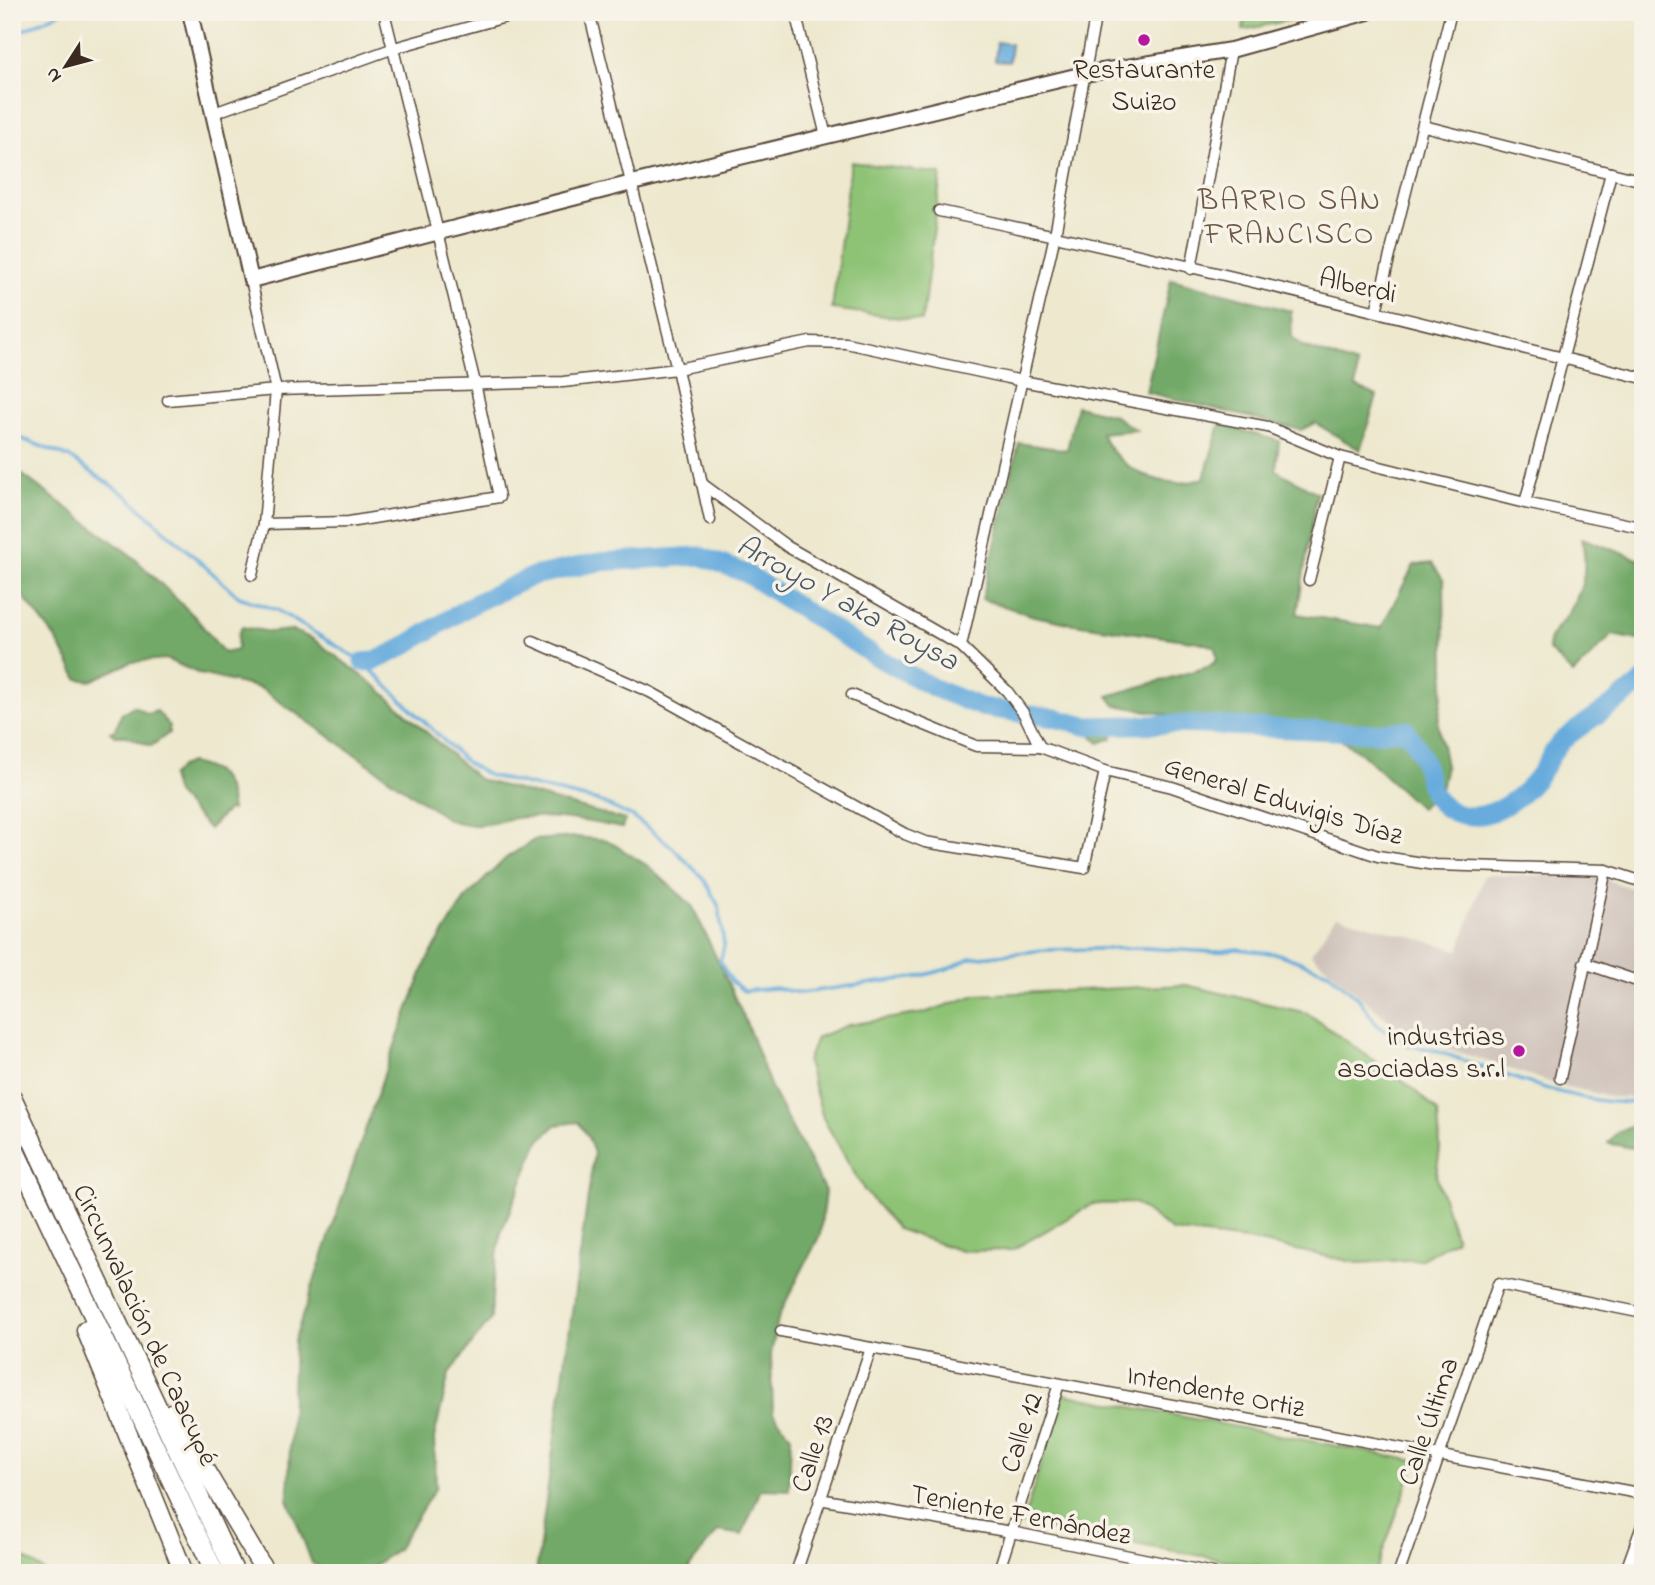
<svg xmlns="http://www.w3.org/2000/svg" width="1655" height="1585" font-family="'Indie Flower',sans-serif">
	<rect width="100%" height="100%" fill="#f7f3e8"/>
	<filter id="ink" filterUnits="userSpaceOnUse"><feTurbulence type="fractalNoise" baseFrequency=".0143" numOctaves="2"/><feDisplacementMap in="SourceGraphic" scale="14" xChannelSelector="R" yChannelSelector="G"/><feConvolveMatrix kernelMatrix="1 2 1 2 8 2 1 2 1" color-interpolation-filters="sRGB"/></filter>
	<filter id="wash" filterUnits="userSpaceOnUse"><feTurbulence type="fractalNoise" baseFrequency=".00686" numOctaves="4" result="noise"/><feDisplacementMap in="SourceGraphic" scale="28" xChannelSelector="R" yChannelSelector="G"/><feGaussianBlur stdDeviation="1.57" result="paint"/><feColorMatrix in="noise" values="0 0 0 0 0 0 0 0 0 0 0 0 0 0 0 0 0 1.4 0 .05"/><feComposite in="paint" operator="in"/></filter>
	<g filter="url(#wash)">
		<rect width="100%" height="100%" fill="#ede8ce"/>
		<polygon fill="#cec1ba" points="1484,875 1595,876 1643,892 1643,1098 1613,1097 1562,1086 1415,1038 1394,1025 1311,954 1336,916 1459,950"/>
		<g fill="#8ec376" stroke="#64764a" stroke-width="2">
			<polygon points="1245,12 1330,12 1243,30"/>
			<polygon points="851,162 941,174 922,321 832,309"/>
			<polygon points="1186,985 1307,1013 1412,1088 1438,1112 1440,1149 1436,1175 1456,1239 1422,1259 1358,1263 1254,1241 1172,1231 1135,1203 1093,1204 1012,1250 961,1251 897,1229 864,1190 823,1118 807,1062 816,1038 848,1025 924,1013 976,995"/>
			<polygon points="1063,1394 1416,1461 1375,1573 1298,1573 1022,1524"/>
			<polygon points="12,1550 47,1573 12,1573"/>
		</g>
		<g fill="#72a967" stroke="#566a42" stroke-width="2">
			<polygon points="1171,279 1291,311 1292,337 1304,347 1357,365 1356,387 1377,396 1360,450 1315,423 1301,430 1146,392"/>
			<path d="M1077 406 1113 415 1136 430 1101 433C1117 470 1166 493 1204 478L1220 424 1279 441 1276 470 1317 493 1297 614 1381 628 1414 565 1432 563 1444 581 1445 674 1438 724 1446 766 1441 789 1420 808 1361 753 1341 740 1303 726 1204 721 1115 705 1108 696 1208 667 1217 660 1215 647 1199 642 1074 624 1034 616 982 599 1019 443 1067 450Z"/>
			<path d="M12 467 132 556 195 617 224 653 237 650 238 634 242 627 271 632 291 630 313 639 376 686 478 779 625 820 622 828C591 822 561 816 529 817 494 817 489 833 449 820L260 688 200 674 166 659 131 662 91 681 78 679 56 639 12 582Z"/>
			<path d="M1582 538 1643 561V641L1612 635 1573 674 1548 649C1549 630 1560 627 1569 612 1586 585 1587 567 1582 538Z"/>
			<polygon points="134,706 148,714 157,711 169,726 169,733 151,746 126,736 115,736 110,732 115,730 122,713"/>
			<polygon points="1106,728 1113,733 1112,738 1099,743 1092,736 1093,731"/>
			<path d="M190 763C221 769 228 780 232 810H227L209 829 176 794 171 777 180 767Z"/>
			<polygon points="575,837 607,840 648,866 692,905 746,1022 772,1090 825,1191 820,1235 779,1315 771,1354 773,1413 791,1436 789,1490 761,1489 742,1535 718,1531 690,1566 688,1573 536,1573 594,1153 587,1135 578,1122 556,1125 539,1141 501,1232 493,1282 491,1319 449,1374 434,1438 436,1487 397,1549 368,1570 330,1573 312,1563 288,1499 294,1341 384,1074 427,960 465,899 506,858 534,840"/>
			<polygon points="1643,1120 1643,1145 1631,1148 1608,1143 1617,1132"/>
		</g>
		<polygon fill="#68acdd" stroke="#526b7e" stroke-width="2" points="997,42 1011,44 1009,62 995,61"/>
		<g fill="none" stroke-linecap="round" stroke-linejoin="round">
			<g stroke="#68acdd" stroke-width="3.5">
				<polyline points="12,35 62,12"/>
				<path d="M12 435 69 457 127 496 239 597 277 610 363 662 467 763 490 776 598 801 633 817 671 846 704 879 719 907 724 946 720 962 732 982 744 991 775 988 800 993 917 977 947 969 971 958 1045 950 1144 948 1214 952 1237 949 1278 954 1328 972 1359 999 1378 1026 1410 1046 1430 1049C1491 1068 1580 1109 1643 1102"/>
			</g>
			<path stroke="#68acdd" stroke-width="19" d="M363 662 375 661 398 650 475 603 533 576 599 562 701 556 747 574 873 655 934 688 981 707 1055 718 1085 726 1181 724 1376 733 1406 730C1414 741 1420 750 1424 763 1429 776 1428 790 1439 802 1472 835 1520 803 1541 772 1549 762 1552 750 1562 741 1588 719 1617 704 1643 681"/>
		</g>
	</g>
	<g filter="url(#ink)">
		<g fill="none" stroke-linecap="round" stroke-linejoin="round">
			<g stroke="#564638" stroke-width="13">
				<g id="street">
					<polyline points="589,12 677,369 710,520"/>
					<polyline points="795,12 826,136"/>
					<polyline points="214,113 394,48 523,12"/>
					<polyline points="1424,126 1643,181"/>
					<path d="M939 211C1175 260 1409 320 1643 378"/>
					<polyline points="1191,269 1231,50"/>
					<polyline points="251,280 276,390 264,524 252,575"/>
					<polyline points="1376,311 1451,12"/>
					<polyline points="168,400 276,390 563,382 677,369 810,342 846,343 1022,381 1268,427 1340,457 1525,503 1635,526"/>
					<polyline points="701,483 788,547 961,646 1007,691 1024,714 1040,747"/>
					<polyline points="1525,503 1611,173"/>
					<polyline points="264,524 349,522 499,497 475,383 384,12"/>
					<polyline points="1309,580 1340,457"/>
					<polyline points="533,641 650,692 905,834 925,842 1084,868 1105,771"/>
					<polyline points="961,646 1055,235 1096,12"/>
					<polyline points="852,695 976,746 1040,747 1105,771 1172,787 1378,856 1435,865 1606,870 1643,882"/>
					<polyline points="1584,963 1643,983"/>
					<polyline points="1560,1078 1606,870"/>
					<polyline points="781,1331 1643,1494"/>
					<polyline points="819,1499 1011,1532 1213,1573"/>
					<polyline points="796,1573 871,1348"/>
					<polyline points="998,1573 1059,1384"/>
					<polyline points="1399,1573 1498,1284 1643,1313"/>
					<polyline points="1625,1573 1643,1523"/>
				</g>
			</g>
			<g stroke="#564638" stroke-width="18">
				<polyline id="secondary" points="190,12 251,280 632,183 1084,74 1231,50 1368,12"/>
			</g>
			<g stroke="#564638" stroke-width="21">
				<g id="highway">
					<polyline points="12,1097 235,1573"/>
					<polyline points="12,1144 215,1573"/>
					<polyline points="86,1330 184,1573"/>
					<polyline points="171,1413 266,1573"/>
				</g>
			</g>
			<use href="#street" stroke="#fff" stroke-width="10"/>
			<use href="#secondary" stroke="#fff" stroke-width="14"/>
			<use href="#highway" stroke="#fff" stroke-width="18"/>
		</g>
	</g>
	<g fill="#b5179e" stroke="#f7f3e8" stroke-width="2.5">
		<circle cx="1144" cy="40" r="7"/>
		<circle cx="1519" cy="1051" r="7"/>
	</g>
	<g text-anchor="middle" stroke-width="7" stroke-linejoin="round" paint-order="stroke">
		<g font-size="28" fill="#3b2a1e" stroke="#f7f3e8">
			<text x="1144" y="78">Restaurante<tspan x="1144" dy="32">Suizo</tspan></text>
			<text x="1505" y="1045" text-anchor="end">industrias<tspan x="1505" dy="32">asociadas s.r.l</tspan></text>
		</g>
		<g font-size="28" fill="#3b2a1e" stroke="#f7f3e8">
			<text transform="translate(1358 284) rotate(13)" y="10">Alberdi</text>
			<text transform="translate(1284 799) rotate(17)" y="10">General Eduvigis Díaz</text>
			<text transform="translate(147 1324) rotate(65)" y="10">Circunvalación de Caacupé</text>
			<text transform="translate(1216 1390) rotate(11)" y="10">Intendente Ortiz</text>
			<text transform="translate(1427 1421) rotate(-71)" y="10">Calle Última</text>
			<text transform="translate(1020 1432) rotate(-72)" y="10">Calle 12</text>
			<text transform="translate(811 1453) rotate(-71)" y="10">Calle 13</text>
			<text transform="translate(1021 1513) rotate(11)" y="10">Teniente Fernández</text>
		</g>
		<g font-size="30" letter-spacing="2" fill="#6d5843" stroke="#f7f3e8">
			<text x="1290" y="209">BARRIO SAN<tspan x="1290" dy="34">FRANCISCO</tspan></text>
		</g>
		<g font-size="30" font-style="italic" fill="#4b5861" stroke="#f7f3e8">
			<text transform="translate(848 602) rotate(29)" y="10">Arroyo Y aka Roysa</text>
		</g>
	</g>
	<rect width="1655" height="1585" fill="none" stroke="#f7f3e8" stroke-width="42"/>
	<g transform="translate(66 66) rotate(234)" stroke="#f7f3e8" stroke-width="5" paint-order="stroke">
	<path d="M0-5L12 26L0 18L-12 26Z" fill="#3b2a1e"/>
	<text y="-10" font-size="19" font-weight="bold" text-anchor="middle" fill="#3b2a1e">N</text>
	</g>
</svg>
